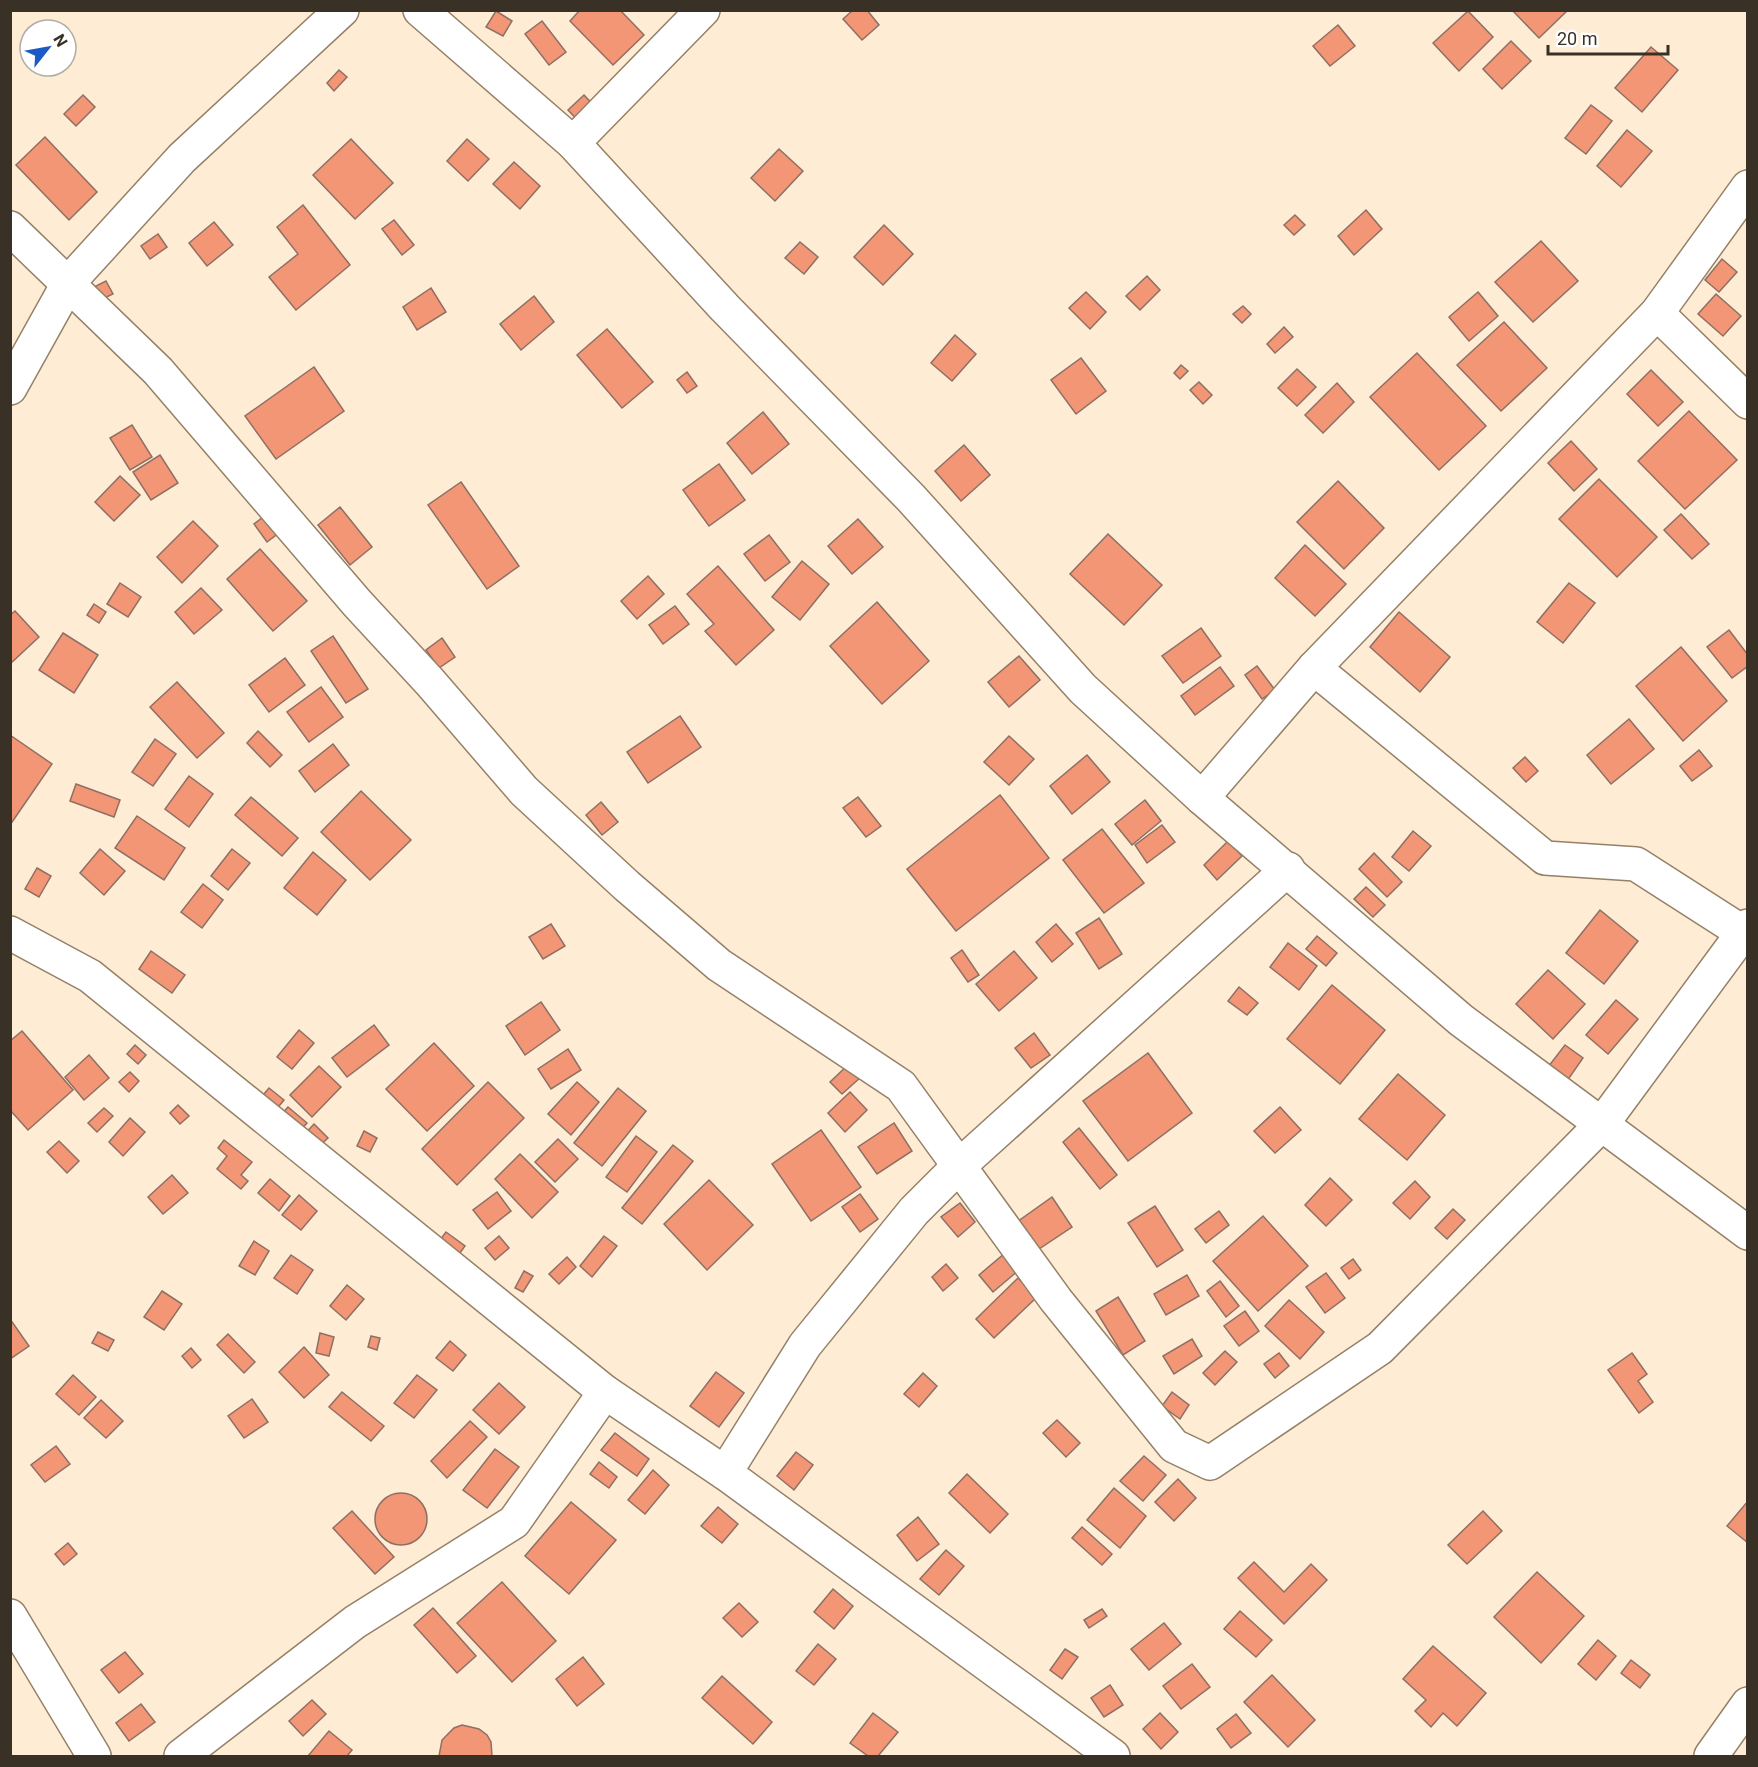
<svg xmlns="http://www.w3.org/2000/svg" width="1758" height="1767" font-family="Roboto,sans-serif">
	<rect width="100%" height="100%" fill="#feecd5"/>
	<g fill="#f39676" stroke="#8f6f64" stroke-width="1.5">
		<polygon points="580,10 620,10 644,35 613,65 570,21"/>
		<polygon points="853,10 867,10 879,25 862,40 843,19"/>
		<polygon points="1512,10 1568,10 1539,38"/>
		<polygon points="496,11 512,21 503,36 486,27"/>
		<polygon points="1468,11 1493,37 1459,71 1433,43"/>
		<polygon points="542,21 566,52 549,65 525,34"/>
		<polygon points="1338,25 1355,46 1330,66 1313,46"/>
		<polygon points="1511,41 1531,61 1502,89 1483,69"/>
		<polygon points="1651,47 1678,70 1642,112 1615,88"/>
		<polygon points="339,70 347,77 334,91 327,83"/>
		<polygon points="83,95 95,107 76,126 64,114"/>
		<polygon points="584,95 601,113 585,128 568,110"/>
		<polygon points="1591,105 1612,121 1586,154 1565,138"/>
		<polygon points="1627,130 1652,151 1621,187 1597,166"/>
		<polygon points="45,137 97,192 69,220 16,165"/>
		<polygon points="351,139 393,183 355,219 313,175"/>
		<polygon points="467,139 489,159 468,181 447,161"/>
		<polygon points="779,149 803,171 775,201 751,178"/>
		<polygon points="514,162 540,186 520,209 493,184"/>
		<polygon points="303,205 350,265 296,310 269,277 298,254 277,227"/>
		<polygon points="1366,210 1382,229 1354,255 1338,236"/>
		<polygon points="1295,215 1305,225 1294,235 1284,225"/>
		<polygon points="394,220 414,245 402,255 382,229"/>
		<polygon points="214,222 233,245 207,266 189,243"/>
		<polygon points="884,225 913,254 883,285 854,257"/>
		<polygon points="158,234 167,247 150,259 141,246"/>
		<polygon points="1541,241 1578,281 1533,322 1495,282"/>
		<polygon points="800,242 818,257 804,274 785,258"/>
		<polygon points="1722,259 1737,272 1719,292 1705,280"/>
		<polygon points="1147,276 1160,290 1140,310 1126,296"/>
		<polygon points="106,281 113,294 100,300 94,287"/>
		<polygon points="431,288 446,312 417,330 403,307"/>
		<polygon points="1086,292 1106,312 1090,329 1069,308"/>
		<polygon points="1478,292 1498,316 1469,341 1449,317"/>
		<polygon points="1716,294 1741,316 1723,336 1698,314"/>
		<polygon points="534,296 554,322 521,350 500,324"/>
		<polygon points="1243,306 1251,314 1242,323 1233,314"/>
		<polygon points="1504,322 1547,368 1501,411 1457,365"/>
		<polygon points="1284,327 1293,337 1275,353 1267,344"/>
		<polygon points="607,329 653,382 622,408 577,355"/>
		<polygon points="955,335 976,354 952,381 931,363"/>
		<polygon points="1417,353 1486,426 1439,470 1370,397"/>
		<polygon points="1081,358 1106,391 1076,414 1051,380"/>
		<polygon points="1181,365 1188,371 1180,379 1174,373"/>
		<polygon points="314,367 344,411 276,459 245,416"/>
		<polygon points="1297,369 1316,387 1297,406 1278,388"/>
		<polygon points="1651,370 1683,402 1658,426 1627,394"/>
		<polygon points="687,372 697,386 687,393 677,380"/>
		<polygon points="1199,382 1212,395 1203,404 1190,390"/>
		<polygon points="1337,383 1354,402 1323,433 1305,415"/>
		<polygon points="1689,411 1737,460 1685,509 1638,461"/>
		<polygon points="763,412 789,444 752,474 727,443"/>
		<polygon points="132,425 152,457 130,470 110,438"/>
		<polygon points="1571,441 1597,469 1574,491 1548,463"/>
		<polygon points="964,445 990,475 961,501 935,471"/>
		<polygon points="160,455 178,483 151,500 133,472"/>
		<polygon points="719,464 745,500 709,526 683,490"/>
		<polygon points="120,476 140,495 114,521 95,502"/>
		<polygon points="1599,479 1657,537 1617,577 1559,519"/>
		<polygon points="1338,481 1384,528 1344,569 1297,522"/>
		<polygon points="461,482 519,566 487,589 428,505"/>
		<polygon points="340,507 372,547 350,565 318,525"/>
		<polygon points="271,511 284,529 267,542 254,524"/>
		<polygon points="1681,514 1709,544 1692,559 1664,530"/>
		<polygon points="858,519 883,547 852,574 828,546"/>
		<polygon points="193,521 218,546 182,583 157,557"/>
		<polygon points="1108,534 1162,585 1124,625 1070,574"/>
		<polygon points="769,535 790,562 765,581 744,554"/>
		<polygon points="1305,545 1346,584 1315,616 1275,578"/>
		<polygon points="260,549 307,601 273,631 227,579"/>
		<polygon points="802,561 829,584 800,620 772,597"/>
		<polygon points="718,566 774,630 736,665 705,631 714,624 687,594"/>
		<polygon points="648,576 664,594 637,619 621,601"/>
		<polygon points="120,583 141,597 128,617 107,604"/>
		<polygon points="1569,583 1595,603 1563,643 1537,622"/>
		<polygon points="201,588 222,610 194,634 175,612"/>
		<polygon points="877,602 929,661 882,704 830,646"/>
		<polygon points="94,604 106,612 99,623 87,615"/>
		<polygon points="675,606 689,624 663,644 649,625"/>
		<polygon points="15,611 39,637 10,664 10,615"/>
		<polygon points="1399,612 1450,657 1420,692 1370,647"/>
		<polygon points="1201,628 1221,656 1183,683 1162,656"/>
		<polygon points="1729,630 1748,655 1748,666 1732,678 1707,647"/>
		<polygon points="63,633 98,655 74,693 39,670"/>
		<polygon points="333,636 368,689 346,703 311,651"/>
		<polygon points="442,638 455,657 439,668 426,650"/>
		<polygon points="1681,647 1727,701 1683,741 1636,686"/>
		<polygon points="1019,656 1040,680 1009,707 988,682"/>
		<polygon points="285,658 305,685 269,712 249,685"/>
		<polygon points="1257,666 1275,690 1262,699 1245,675"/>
		<polygon points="1220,667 1234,686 1195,715 1181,696"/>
		<polygon points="177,682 224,733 197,758 150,707"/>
		<polygon points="321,687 343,717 309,742 287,712"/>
		<polygon points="680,716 701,747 648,783 627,752"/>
		<polygon points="1629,719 1654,749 1611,784 1587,755"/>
		<polygon points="258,731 282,755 270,767 247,743"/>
		<polygon points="10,735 52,764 10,825"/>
		<polygon points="1009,736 1034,759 1009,785 984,762"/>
		<polygon points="155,739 176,754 153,786 132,772"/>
		<polygon points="333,744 349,765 315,792 299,771"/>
		<polygon points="1699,750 1712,766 1692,781 1680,766"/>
		<polygon points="1087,755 1110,782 1072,814 1050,786"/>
		<polygon points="1525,757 1538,771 1526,782 1513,768"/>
		<polygon points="189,776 213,794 189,827 165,809"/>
		<polygon points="76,784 120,800 114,817 70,801"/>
		<polygon points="361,791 411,840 370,880 321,832"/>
		<polygon points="1000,795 1049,858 956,931 907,869"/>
		<polygon points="251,797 298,838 282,856 235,815"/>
		<polygon points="858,797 881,826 866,837 843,808"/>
		<polygon points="1145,800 1161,821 1132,845 1115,824"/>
		<polygon points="601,802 618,822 602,835 586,815"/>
		<polygon points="137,816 185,848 164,880 115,848"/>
		<polygon points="1162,825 1175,842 1147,863 1135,845"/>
		<polygon points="1102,829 1144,883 1104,913 1063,860"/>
		<polygon points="1413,831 1431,846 1409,871 1392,857"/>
		<polygon points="1228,841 1242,856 1217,880 1204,865"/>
		<polygon points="100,849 125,871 104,895 80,873"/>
		<polygon points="232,849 250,863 228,890 211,876"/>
		<polygon points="313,852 346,880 317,915 284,888"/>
		<polygon points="1374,853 1402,882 1387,897 1359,869"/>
		<polygon points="37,868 51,876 39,897 25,889"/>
		<polygon points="203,884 223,900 202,928 181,912"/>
		<polygon points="1366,887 1385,905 1373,917 1354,899"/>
		<polygon points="1600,910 1638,941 1604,984 1566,953"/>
		<polygon points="1099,918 1122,954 1099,969 1076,933"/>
		<polygon points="551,924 565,946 543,959 529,937"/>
		<polygon points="1056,924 1073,944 1052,962 1036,942"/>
		<polygon points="1317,936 1337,953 1326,966 1306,949"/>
		<polygon points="1288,943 1317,966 1299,990 1270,967"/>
		<polygon points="962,950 979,975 968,982 951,958"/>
		<polygon points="151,951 185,975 172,993 139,969"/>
		<polygon points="1014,951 1037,978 999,1011 976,984"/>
		<polygon points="1548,970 1585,1004 1553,1039 1516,1004"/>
		<polygon points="1332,985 1385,1030 1340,1084 1287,1039"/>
		<polygon points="1239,987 1258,1003 1247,1015 1228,1001"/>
		<polygon points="1616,1000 1638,1019 1608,1054 1586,1035"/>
		<polygon points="541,1002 560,1030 525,1055 506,1026"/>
		<polygon points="374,1025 389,1045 347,1077 332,1058"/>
		<polygon points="299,1030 314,1043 292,1069 277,1057"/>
		<polygon points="22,1031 73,1090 28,1130 10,1110 10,1041"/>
		<polygon points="1034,1033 1050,1055 1031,1068 1015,1048"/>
		<polygon points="434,1043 474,1086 427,1131 386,1089"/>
		<polygon points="135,1045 146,1055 138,1064 127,1054"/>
		<polygon points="1565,1045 1583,1058 1567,1081 1548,1067"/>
		<polygon points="568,1049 581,1070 551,1089 538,1069"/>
		<polygon points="1148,1053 1192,1113 1128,1161 1083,1101"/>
		<polygon points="89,1055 109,1078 84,1100 65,1077"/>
		<polygon points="849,1064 861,1077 842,1094 830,1082"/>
		<polygon points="319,1066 341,1087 312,1117 290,1095"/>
		<polygon points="130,1072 139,1081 129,1092 119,1082"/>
		<polygon points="1398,1074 1445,1115 1407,1160 1359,1119"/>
		<polygon points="488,1082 524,1118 457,1185 422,1149"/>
		<polygon points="577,1082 599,1102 571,1135 548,1114"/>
		<polygon points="269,1088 284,1100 274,1112 259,1100"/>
		<polygon points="618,1088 646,1111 602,1166 574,1143"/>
		<polygon points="850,1092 867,1110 845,1132 828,1113"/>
		<polygon points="178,1105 189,1116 180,1124 170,1113"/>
		<polygon points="288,1107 307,1123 297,1134 279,1117"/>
		<polygon points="1280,1107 1301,1130 1275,1153 1254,1131"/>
		<polygon points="104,1108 113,1116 97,1132 88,1123"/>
		<polygon points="130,1118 145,1132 123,1156 109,1142"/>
		<polygon points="894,1123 912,1151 877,1174 858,1147"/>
		<polygon points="314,1124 328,1138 315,1150 302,1137"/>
		<polygon points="1079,1128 1117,1175 1100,1189 1063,1142"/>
		<polygon points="821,1130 861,1187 811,1221 772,1164"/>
		<polygon points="364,1131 377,1138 370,1152 357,1146"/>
		<polygon points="636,1136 657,1152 627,1192 606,1177"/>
		<polygon points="558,1139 578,1159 555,1182 535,1162"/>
		<polygon points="224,1140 252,1162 241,1175 248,1181 241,1189 217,1169 227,1156 218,1148"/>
		<polygon points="59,1141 79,1161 67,1173 47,1152"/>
		<polygon points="673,1145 693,1161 642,1224 622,1208"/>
		<polygon points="520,1154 558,1192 532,1218 495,1179"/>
		<polygon points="172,1175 188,1193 163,1214 148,1197"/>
		<polygon points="1330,1178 1352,1200 1326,1226 1305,1205"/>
		<polygon points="270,1179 290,1196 279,1211 258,1193"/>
		<polygon points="709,1180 753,1225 707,1270 664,1224"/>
		<polygon points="1415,1181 1430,1197 1410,1219 1393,1203"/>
		<polygon points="497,1192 511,1211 488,1229 473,1210"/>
		<polygon points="860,1194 878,1219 860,1232 842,1207"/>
		<polygon points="299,1195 317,1211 301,1230 282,1215"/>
		<polygon points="1052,1197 1072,1227 1033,1253 1014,1224"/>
		<polygon points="960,1203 975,1222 958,1237 941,1217"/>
		<polygon points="1155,1206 1183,1250 1157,1267 1128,1223"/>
		<polygon points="1453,1209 1465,1220 1447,1239 1435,1228"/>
		<polygon points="1219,1211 1229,1225 1206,1243 1195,1229"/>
		<polygon points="1263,1216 1308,1266 1258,1311 1213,1261"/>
		<polygon points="446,1232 465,1246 455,1260 436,1245"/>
		<polygon points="499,1236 509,1248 495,1260 485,1248"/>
		<polygon points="604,1236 617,1246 592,1277 580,1266"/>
		<polygon points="254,1241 269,1251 255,1275 239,1266"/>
		<polygon points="1005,1253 1019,1270 993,1292 979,1275"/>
		<polygon points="291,1255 313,1270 297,1294 274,1278"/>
		<polygon points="567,1257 576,1267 559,1284 549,1274"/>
		<polygon points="1353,1259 1361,1270 1349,1279 1341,1268"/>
		<polygon points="946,1264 958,1278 943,1291 932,1277"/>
		<polygon points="524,1271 533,1276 523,1292 515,1288"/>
		<polygon points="1326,1273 1345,1298 1325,1313 1306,1287"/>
		<polygon points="1187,1275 1199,1296 1166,1315 1154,1294"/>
		<polygon points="1018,1278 1037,1297 994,1338 976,1319"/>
		<polygon points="1220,1281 1239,1306 1226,1317 1207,1291"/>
		<polygon points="347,1285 364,1299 346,1320 330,1306"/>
		<polygon points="162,1291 182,1304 164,1330 144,1317"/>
		<polygon points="1118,1297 1145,1341 1123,1355 1096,1311"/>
		<polygon points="1289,1300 1324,1332 1300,1359 1265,1326"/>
		<polygon points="1245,1311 1259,1331 1239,1346 1224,1326"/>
		<polygon points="10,1319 29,1346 10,1359"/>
		<polygon points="98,1332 114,1340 108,1351 92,1343"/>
		<polygon points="320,1333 334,1337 329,1356 316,1353"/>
		<polygon points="228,1334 255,1362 244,1373 217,1345"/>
		<polygon points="371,1336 380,1338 377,1350 368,1347"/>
		<polygon points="1192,1339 1202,1356 1174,1374 1163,1356"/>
		<polygon points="450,1341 466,1355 453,1371 436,1358"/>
		<polygon points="304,1347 329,1375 304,1398 279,1372"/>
		<polygon points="191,1348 201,1360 192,1368 182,1356"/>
		<polygon points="1225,1351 1237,1362 1215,1385 1203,1373"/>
		<polygon points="1279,1353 1289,1366 1275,1378 1264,1364"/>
		<polygon points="1632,1353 1647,1374 1638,1381 1653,1402 1639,1413 1608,1370"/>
		<polygon points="716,1372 744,1393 719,1427 690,1406"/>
		<polygon points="923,1373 937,1386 919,1407 904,1394"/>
		<polygon points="73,1375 96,1397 79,1415 56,1394"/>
		<polygon points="417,1375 437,1390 414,1418 394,1403"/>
		<polygon points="499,1383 525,1407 499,1434 473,1410"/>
		<polygon points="342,1392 384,1426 371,1441 329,1407"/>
		<polygon points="1172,1392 1189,1405 1180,1419 1162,1406"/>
		<polygon points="252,1399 268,1422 244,1438 228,1416"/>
		<polygon points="101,1400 123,1421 106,1438 84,1418"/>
		<polygon points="1057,1420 1080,1443 1066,1457 1043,1433"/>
		<polygon points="470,1421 487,1437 447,1478 431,1461"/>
		<polygon points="615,1433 649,1459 637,1476 601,1450"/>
		<polygon points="56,1446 70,1464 45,1482 31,1465"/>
		<polygon points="495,1449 519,1467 487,1508 463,1490"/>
		<polygon points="796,1452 813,1465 794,1490 777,1476"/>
		<polygon points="1144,1456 1166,1475 1143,1501 1120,1481"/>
		<polygon points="599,1462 617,1477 609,1488 590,1474"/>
		<polygon points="653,1470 669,1485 645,1514 628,1500"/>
		<polygon points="967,1474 1008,1514 990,1533 949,1493"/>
		<polygon points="1178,1479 1196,1498 1174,1521 1155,1502"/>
		<polygon points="1114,1488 1146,1516 1120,1548 1087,1520"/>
		<circle cx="401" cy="1519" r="26"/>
		<polygon points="1748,1501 1748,1543 1727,1526"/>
		<polygon points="571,1502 616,1540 569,1594 525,1556"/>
		<polygon points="718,1507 738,1524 722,1543 701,1526"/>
		<polygon points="352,1511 394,1557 375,1574 333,1528"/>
		<polygon points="1483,1511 1502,1531 1467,1564 1448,1545"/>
		<polygon points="918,1517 939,1544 917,1561 897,1535"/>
		<polygon points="1082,1527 1112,1554 1102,1565 1072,1538"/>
		<polygon points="68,1543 77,1554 64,1565 55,1554"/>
		<polygon points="946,1550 964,1566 939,1595 920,1579"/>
		<polygon points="1254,1562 1284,1592 1311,1564 1327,1580 1284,1624 1238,1578"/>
		<polygon points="1537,1572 1584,1616 1541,1663 1494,1617"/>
		<polygon points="502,1582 556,1641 512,1682 457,1623"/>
		<polygon points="833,1589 853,1606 834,1629 814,1612"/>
		<polygon points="739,1603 758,1622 742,1637 723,1618"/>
		<polygon points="433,1608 476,1656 457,1673 414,1625"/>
		<polygon points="1102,1609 1107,1616 1089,1628 1084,1620"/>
		<polygon points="1240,1611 1272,1640 1256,1657 1224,1629"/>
		<polygon points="1164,1623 1181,1644 1149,1670 1131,1649"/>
		<polygon points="1598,1640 1616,1656 1596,1680 1578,1664"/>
		<polygon points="818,1644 836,1659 814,1685 796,1671"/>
		<polygon points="1433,1646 1486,1693 1457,1726 1443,1713 1431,1727 1415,1711 1426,1700 1403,1679"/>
		<polygon points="1065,1649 1078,1657 1062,1679 1050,1670"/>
		<polygon points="125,1652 143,1674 119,1693 101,1670"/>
		<polygon points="583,1657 604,1684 577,1706 556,1679"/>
		<polygon points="1631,1660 1650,1675 1640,1688 1621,1673"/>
		<polygon points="1192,1664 1210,1687 1181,1709 1163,1686"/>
		<polygon points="1272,1675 1315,1720 1288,1747 1244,1702"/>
		<polygon points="722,1676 772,1722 753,1744 702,1698"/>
		<polygon points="1110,1685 1123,1705 1104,1717 1091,1698"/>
		<polygon points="312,1700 326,1714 303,1736 289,1721"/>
		<polygon points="141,1704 155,1722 129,1741 116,1723"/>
		<polygon points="873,1713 898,1732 878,1756 868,1756 850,1743"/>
		<polygon points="1160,1713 1178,1732 1161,1749 1143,1729"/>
		<polygon points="1236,1714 1251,1733 1231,1748 1217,1729"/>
		<polygon points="462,1725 479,1729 487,1735 491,1742 492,1756 439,1756 442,1740 454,1728"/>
		<polygon points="329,1731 352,1750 347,1756 308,1756"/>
	</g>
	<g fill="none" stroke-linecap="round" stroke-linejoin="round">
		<g stroke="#958167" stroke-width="36">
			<g id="minor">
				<polyline points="420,10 573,143 725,308 911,498 1083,689 1202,798 1461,1020 1748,1233"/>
				<polyline points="573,143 703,10"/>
				<polyline points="10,228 158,371 357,603 430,682 524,791 627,886 719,965 901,1086 1056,1300 1174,1446 1210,1463 1380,1348 1602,1124 1748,926"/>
				<polyline points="1657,313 1748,402"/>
				<polyline points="10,388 69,282 182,158 342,10"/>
				<polyline points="1314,668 1545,858 1636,864 1742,932"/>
				<polyline points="1202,798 1314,668 1657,313 1748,187"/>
				<polyline points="10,933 90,976 605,1392 725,1473 1113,1756"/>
				<polyline points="725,1473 805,1345 914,1211 958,1167 1288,869"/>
				<polyline points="10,1616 94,1756"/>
				<polyline points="181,1756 355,1622 514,1522 605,1392"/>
				<polyline points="1711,1756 1748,1704"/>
			</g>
		</g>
		<use href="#minor" stroke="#fff" stroke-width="33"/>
	</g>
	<rect width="1758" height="1767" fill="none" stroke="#3a3126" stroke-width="24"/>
	<g transform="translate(48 48) rotate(59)"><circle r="28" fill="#ffffff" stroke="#b0ada8" stroke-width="1.5"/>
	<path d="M0-4.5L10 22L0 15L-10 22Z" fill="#1b5bc7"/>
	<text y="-9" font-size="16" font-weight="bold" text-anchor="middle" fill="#3a3126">N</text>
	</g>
	<path d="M1548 45v9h120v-9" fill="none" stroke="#3a3126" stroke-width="3"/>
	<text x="1557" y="45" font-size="18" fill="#3a3126" stroke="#ffffff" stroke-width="4.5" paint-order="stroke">20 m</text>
</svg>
